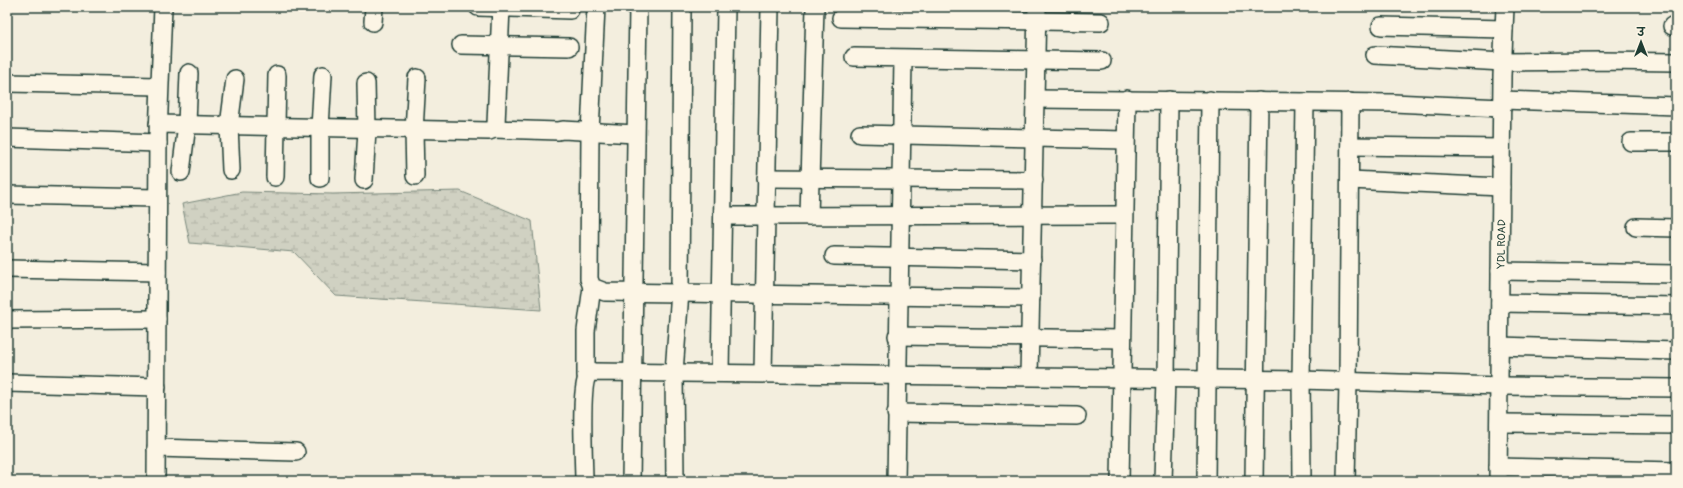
<svg xmlns="http://www.w3.org/2000/svg" width="1683" height="488" font-family="Pangolin,'Playpen Sans Deva',sans-serif">
	<defs>
		<pattern id="wetland-marsh" width="20" height="14" patternUnits="userSpaceOnUse"><rect width="20" height="14" fill="#d0d1c2"/><path d="M1 5h8M5 5V1M11 12h8M15 12V8" fill="none" stroke="#b2b4a7"/></pattern>
	</defs>
	<rect width="100%" height="100%" fill="#f3eede"/>
	<filter id="ink" filterUnits="userSpaceOnUse"><feTurbulence type="fractalNoise" baseFrequency=".025" numOctaves="2"/><feDisplacementMap in="SourceGraphic" scale="8" xChannelSelector="R" yChannelSelector="G"/><feConvolveMatrix kernelMatrix="1 2 1 2 8 2 1 2 1" color-interpolation-filters="sRGB"/></filter>
	<g filter="url(#ink)">
		<polygon fill="url(#wetland-marsh)" stroke="#78877b" points="460,191 532,221 541,310 336,296 294,252 190,243 182,204 242,192 333,194"/>
		<g fill="none" stroke-linecap="round" stroke-linejoin="round">
			<g stroke="#1f3d34" stroke-width="20">
				<g id="minor">
					<polyline points="478,7 570,10"/>
					<polyline points="596,7 590,132 589,279 592,287 605,292 1031,298"/>
					<polyline points="841,18 1101,22"/>
					<polyline points="373,22 374,7"/>
					<polyline points="1381,26 1504,29"/>
					<polyline points="1672,26 1676,26"/>
					<polyline points="461,45 569,47"/>
					<polyline points="1375,55 1503,62 1600,61 1676,62"/>
					<polyline points="854,57 1102,61"/>
					<polyline points="7,83 159,86"/>
					<polyline points="1036,99 1393,103 1502,108"/>
					<polyline points="1502,100 1676,106"/>
					<polyline points="158,124 489,131 494,129 496,124 501,7"/>
					<polyline points="494,129 558,131 563,130 635,134"/>
					<polyline points="860,134 1125,140"/>
					<polyline points="7,138 158,143"/>
					<polyline points="1631,142 1676,142"/>
					<polyline points="1350,146 1501,148"/>
					<polyline points="231,170 229,126 235,79"/>
					<polyline points="181,172 187,124 189,73"/>
					<polyline points="415,176 414,131 417,78"/>
					<polyline points="275,177 277,75"/>
					<polyline points="320,178 320,128 323,75"/>
					<polyline points="766,178 1034,180"/>
					<polyline points="364,180 367,130 366,83"/>
					<polyline points="1350,180 1501,187"/>
					<polyline points="7,195 157,198"/>
					<polyline points="723,216 1124,215"/>
					<polyline points="809,216 815,7"/>
					<polyline points="1636,227 1676,228"/>
					<polyline points="834,256 1032,260"/>
					<polyline points="7,269 157,272"/>
					<polyline points="1500,271 1676,274"/>
					<polyline points="1500,303 1676,306"/>
					<polyline points="7,320 157,319"/>
					<polyline points="897,336 1122,339"/>
					<polyline points="1500,346 1676,351"/>
					<polyline points="720,373 726,7"/>
					<polyline points="763,373 770,7"/>
					<polyline points="586,376 586,331 592,287"/>
					<polyline points="1029,376 1037,7"/>
					<polyline points="7,383 157,387"/>
					<polyline points="896,413 1077,416"/>
					<polyline points="1499,423 1676,425"/>
					<polyline points="156,448 296,452"/>
					<polyline points="1498,467 1676,471"/>
					<polyline points="156,481 158,135 163,7"/>
					<path d="M584 481C584 462 579 384 589 373L593 372 1301 380 1499 386 1676 388"/>
					<polyline points="631,481 638,7"/>
					<polyline points="675,481 674,372 680,292 682,7"/>
					<polyline points="896,481 903,59"/>
					<polyline points="1120,481 1127,99"/>
					<polyline points="1163,481 1166,378 1169,100"/>
					<polyline points="1206,481 1210,100"/>
					<polyline points="1254,481 1259,101"/>
					<polyline points="1302,481 1301,380 1305,102"/>
					<polyline points="1346,481 1348,381 1350,102"/>
					<polyline points="1498,481 1502,76 1505,7"/>
				</g>
			</g>
			<use href="#minor" stroke="#fcf5e5" stroke-width="17"/>
		</g>
	</g>
	<g text-anchor="middle" stroke-width="3" stroke-linejoin="round" paint-order="stroke">
		<g font-size="11" fill="#1f3d34" stroke="#fcf5e5">
			<text transform="translate(1501 244) rotate(-89)" y="4">YDL ROAD</text>
		</g>
	</g>
	<rect width="1683" height="488" fill="none" stroke="#fcf5e5" stroke-width="24"/>
	<rect x="12" y="12" width="1659" height="464" fill="none" stroke="#1f3d34" stroke-width="1.5" filter="url(#ink)"/>
	<g transform="translate(1641 42)" stroke="#fcf5e5" stroke-width="3" paint-order="stroke">
	<path d="M0-3L7 15L0 10L-7 15Z" fill="#1f3d34"/>
	<text y="-6" font-size="11" font-weight="bold" text-anchor="middle" fill="#1f3d34">उ</text>
	</g>
</svg>
